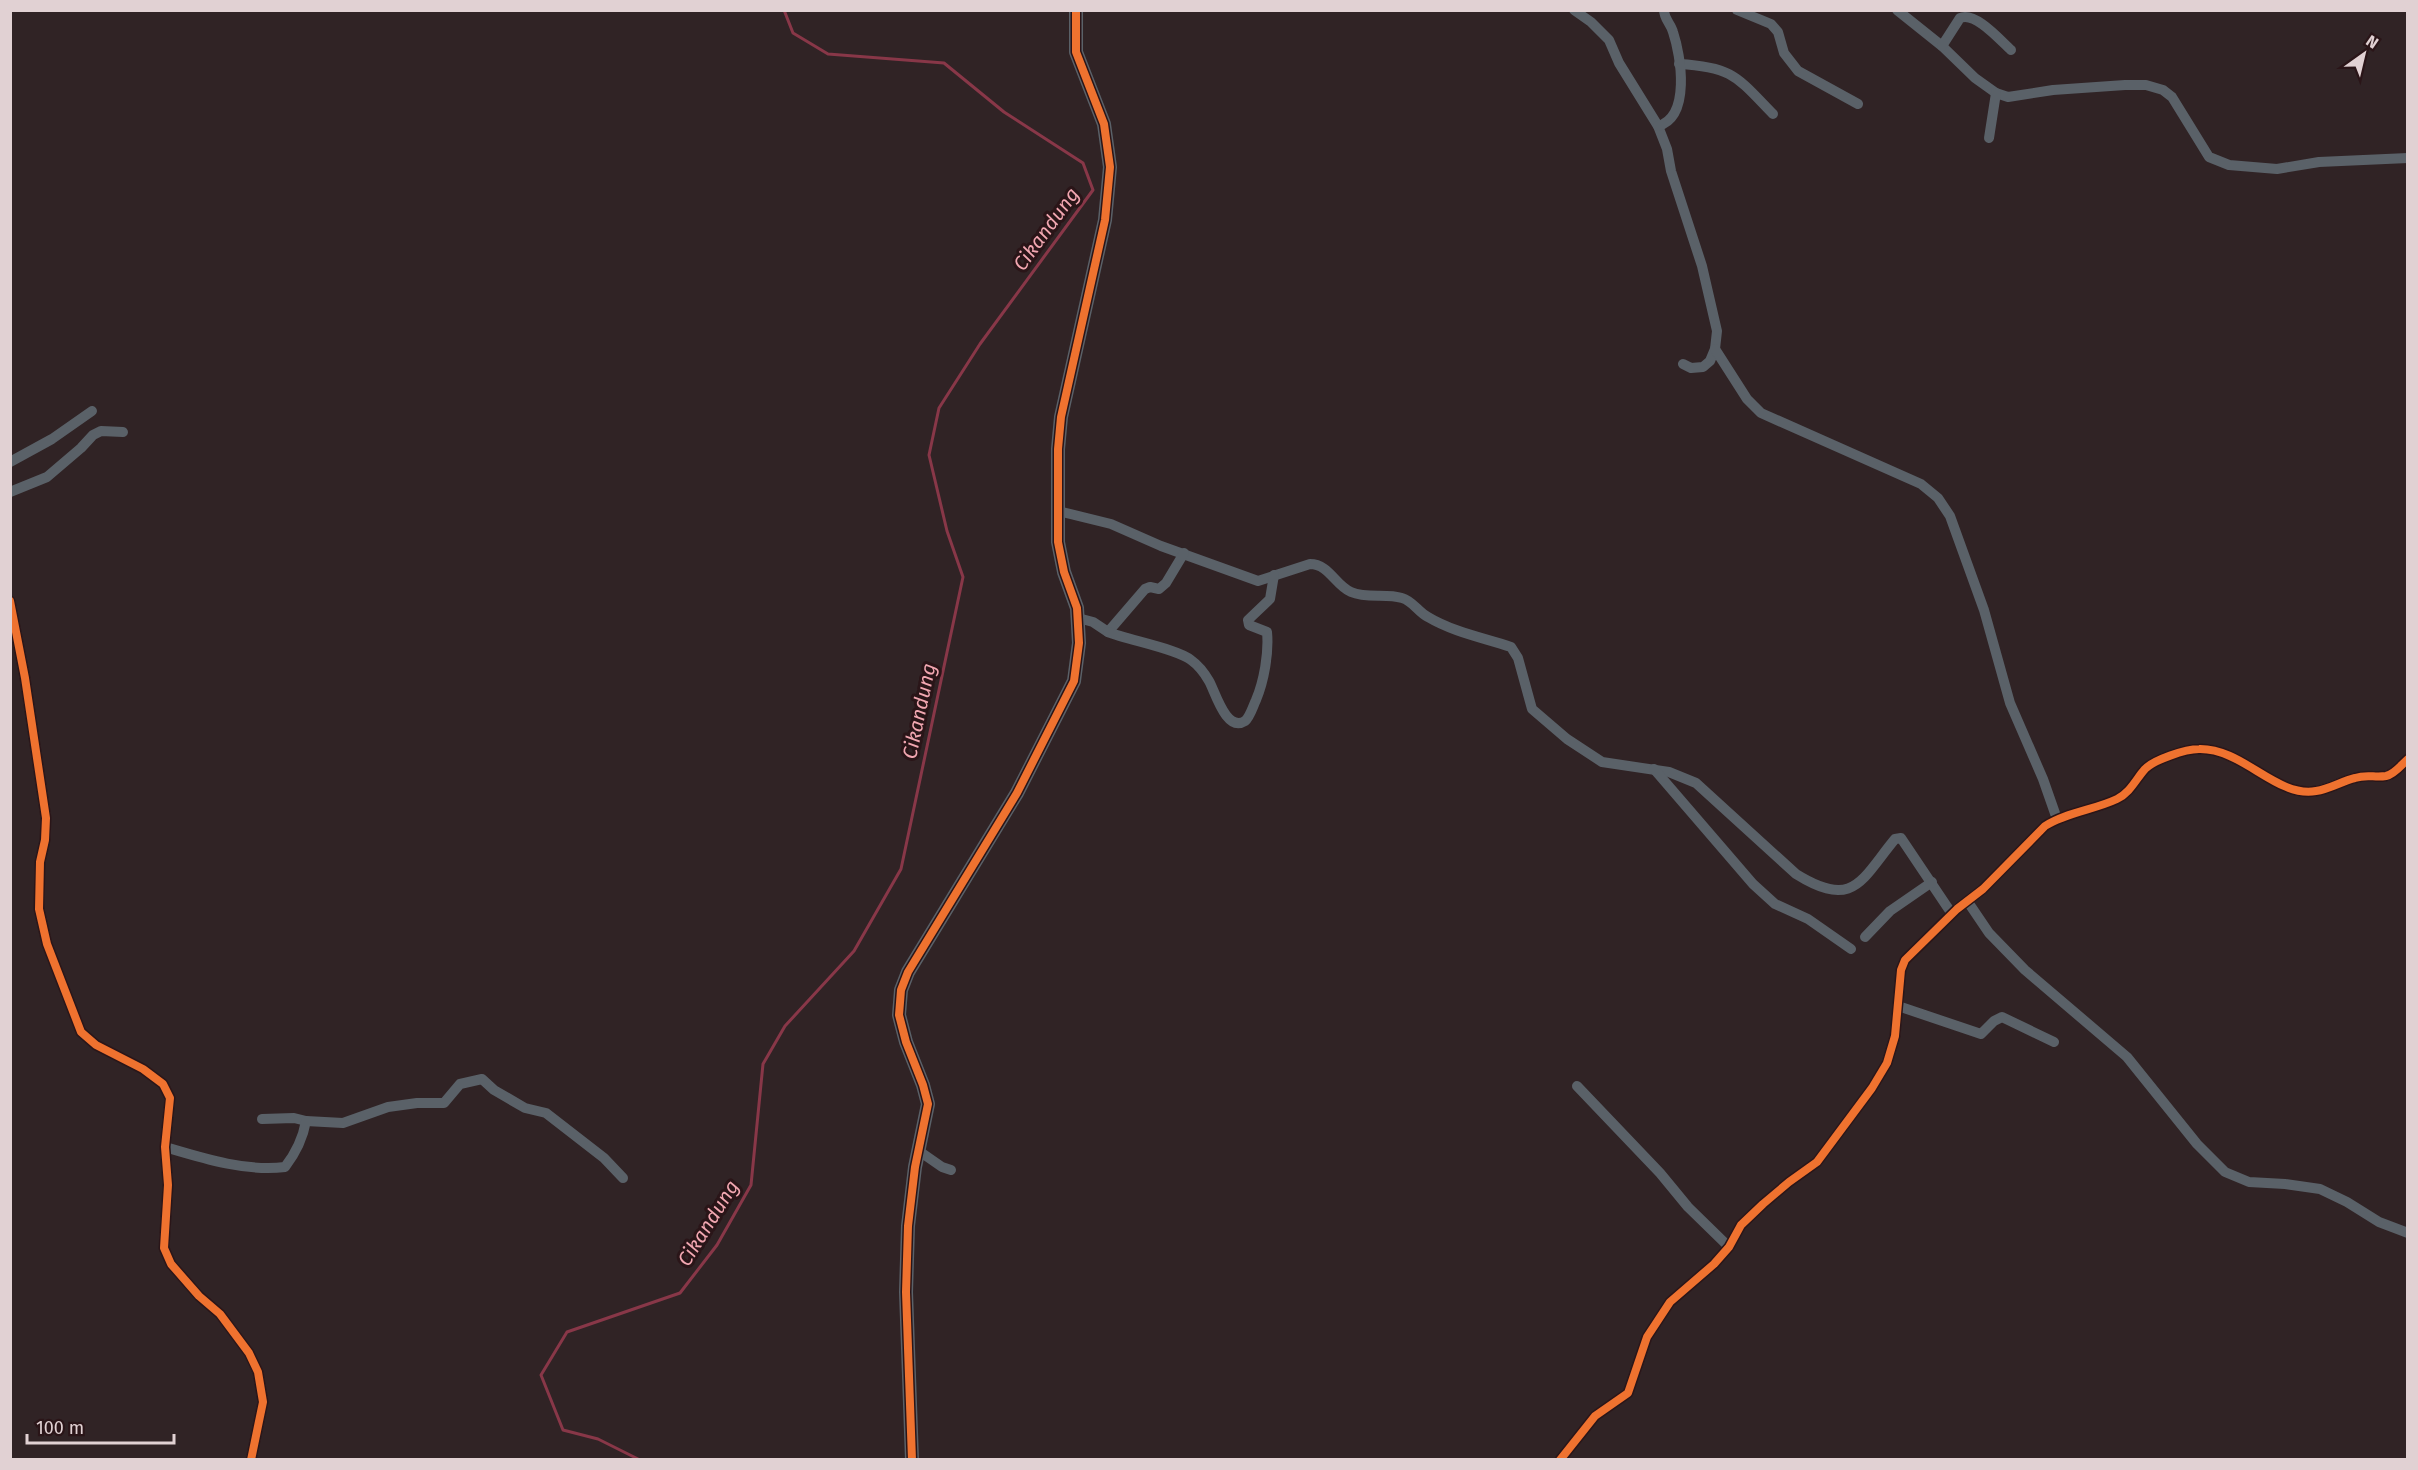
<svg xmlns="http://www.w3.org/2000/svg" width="2418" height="1470" font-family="'Fira Sans',sans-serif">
	<rect width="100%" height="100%" fill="#302325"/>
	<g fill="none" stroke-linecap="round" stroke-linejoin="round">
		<polyline stroke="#883748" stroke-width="3" points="640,1460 598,1439 563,1430 541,1375 567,1332 680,1293 717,1245 751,1185 763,1064 785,1026 854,951 901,869 963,577 947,531 929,455 939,408 980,344 1093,190 1083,163 1004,112 944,63 828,54 793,33 784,10"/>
		<g stroke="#5a6168" stroke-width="10">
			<polyline points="1574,10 1591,22 1609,40 1619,63 1658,126 1667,149 1671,171 1702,266 1717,331 1715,349 1710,361 1703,367 1691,368 1683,364"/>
			<polyline points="1737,10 1771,24 1778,32 1784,53 1798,71 1858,104"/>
			<polyline points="1897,10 1942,46 1975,78 1996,93 2008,97 2053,90 2125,85 2146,85 2163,90 2172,97 2209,157 2229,165 2277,169 2319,162 2408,158"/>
			<path d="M1942 46 1960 18C1975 11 2000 40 2011 50"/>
			<path d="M1679 64C1733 67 1737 77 1773 114"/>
			<path d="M1658 126C1691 117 1681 56 1673 32 1671 24 1664 19 1664 10"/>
			<polyline points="1989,138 1996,93"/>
			<polyline points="1715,349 1747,399 1761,413 1921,484 1938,498 1950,516 1984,610 2010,703 2043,779 2057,819"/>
			<polyline points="10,462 52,439 92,411"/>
			<polyline points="10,492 47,477 81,448 93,435 101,431 123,432"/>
			<path d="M1058 511 1111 524 1161 546 1258 581 1310 564C1329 564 1335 585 1351 592 1367 599 1386 593 1402 598 1413 601 1418 612 1428 617 1453 632 1484 638 1511 647L1518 658 1532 709 1567 739 1602 762 1669 772 1696 783 1796 874C1854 910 1861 880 1895 839L1901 838 1952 914"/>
			<polyline points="10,601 25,678 46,818 45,840 40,862 39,909 47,944 81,1032 96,1045 143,1069 163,1084 170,1098 165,1147 168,1185 164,1248 171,1264 199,1296 220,1314 249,1353 258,1372 263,1402 251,1460"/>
			<polyline points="1078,618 1093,622 1108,632 1145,589 1150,587 1159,589 1166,583 1184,553"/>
			<path d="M1108 632C1128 640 1178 649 1191 660 1198 665 1205 674 1209 681 1215 691 1226 733 1245 721 1250 717 1253 706 1256 700 1264 681 1269 653 1267 632L1249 625 1248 620 1270 599 1274 575"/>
			<polyline points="1654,769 1753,884 1775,904 1808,919 1851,949"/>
			<polyline points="1968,902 1989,933 2025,970 2127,1057 2197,1144 2225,1172 2249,1182 2285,1184 2320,1189 2347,1202 2379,1222 2408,1233"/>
			<polyline points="1865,937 1890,911 1932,882"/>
			<polyline points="1898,1006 1981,1034 1994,1021 2002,1017 2054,1042"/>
			<polyline points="1577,1086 1660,1173 1688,1207 1729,1247"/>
			<polyline points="262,1119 294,1118 306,1121"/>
			<path d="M165 1147C202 1158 246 1172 285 1167 295 1154 303 1138 306 1121L343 1123 388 1107 417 1103H444L460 1084 482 1079 494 1090 525 1108 546 1113 604 1158 623 1178"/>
			<polyline points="919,1151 942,1167 951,1170"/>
			<path d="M1560 1460 1595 1416 1628 1393 1647 1337 1670 1302 1714 1264 1729 1247 1741 1225 1763 1204 1789 1182 1817 1162 1872 1088 1887 1063 1895 1036 1901 970 1905 960 1957 909 1983 889 2045 826C2067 812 2094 810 2117 799 2130 793 2136 779 2145 769 2154 760 2185 749 2199 749 2243 748 2276 798 2316 791 2330 789 2342 781 2355 778 2367 774 2375 778 2386 776 2395 774 2401 765 2408 759"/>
		</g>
		<polyline stroke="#5a6168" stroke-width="14" points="912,1460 906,1292 908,1226 915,1167 928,1104 923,1085 906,1042 899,1015 901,990 908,972 1017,793 1074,681 1079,643 1077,608 1064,572 1058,542 1058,449 1061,417 1105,220 1110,167 1104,124 1076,52 1076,10"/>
		<g stroke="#2a1518" stroke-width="11">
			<g id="cycleway">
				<polyline points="10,601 25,678 46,818 45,840 40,862 39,909 47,944 81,1032 96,1045 143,1069 163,1084 170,1098 165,1147 168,1185 164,1248 171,1264 199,1296 220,1314 249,1353 258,1372 263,1402 251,1460"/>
				<polyline points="912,1460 906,1292 908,1226 915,1167 928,1104 923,1085 906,1042 899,1015 901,990 908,972 1017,793 1074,681 1079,643 1077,608 1064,572 1058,542 1058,449 1061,417 1105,220 1110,167 1104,124 1076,52 1076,10"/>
				<path d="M1560 1460 1595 1416 1628 1393 1647 1337 1670 1302 1714 1264 1729 1247 1741 1225 1763 1204 1789 1182 1817 1162 1872 1088 1887 1063 1895 1036 1901 970 1905 960 1957 909 1983 889 2045 826C2067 812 2094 810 2117 799 2130 793 2136 779 2145 769 2154 760 2185 749 2199 749 2243 748 2276 798 2316 791 2330 789 2342 781 2355 778 2367 774 2375 778 2386 776 2395 774 2401 765 2408 759"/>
			</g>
		</g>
		<use href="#cycleway" stroke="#ef722f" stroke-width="8"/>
	</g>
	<g text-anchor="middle" stroke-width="6" stroke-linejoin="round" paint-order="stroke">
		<g font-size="20" font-style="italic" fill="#f2a7b1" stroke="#2a1518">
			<text transform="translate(1046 229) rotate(-54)" y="7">Cikandung</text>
			<text transform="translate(919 711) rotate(-78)" y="7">Cikandung</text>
			<text transform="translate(708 1223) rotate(-58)" y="7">Cikandung</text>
		</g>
	</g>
	<rect width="2418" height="1470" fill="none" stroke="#e1d1d3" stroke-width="24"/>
	<g transform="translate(2364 54) rotate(34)" stroke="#2a1518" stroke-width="4.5" paint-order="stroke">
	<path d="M0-4.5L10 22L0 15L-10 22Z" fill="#e1d1d3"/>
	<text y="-9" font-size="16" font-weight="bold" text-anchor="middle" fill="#e1d1d3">N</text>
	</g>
	<path d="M27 1434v9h147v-9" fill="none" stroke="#e1d1d3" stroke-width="3"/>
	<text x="36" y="1434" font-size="18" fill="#e1d1d3" stroke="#2a1518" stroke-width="4.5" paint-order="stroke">100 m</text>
</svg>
